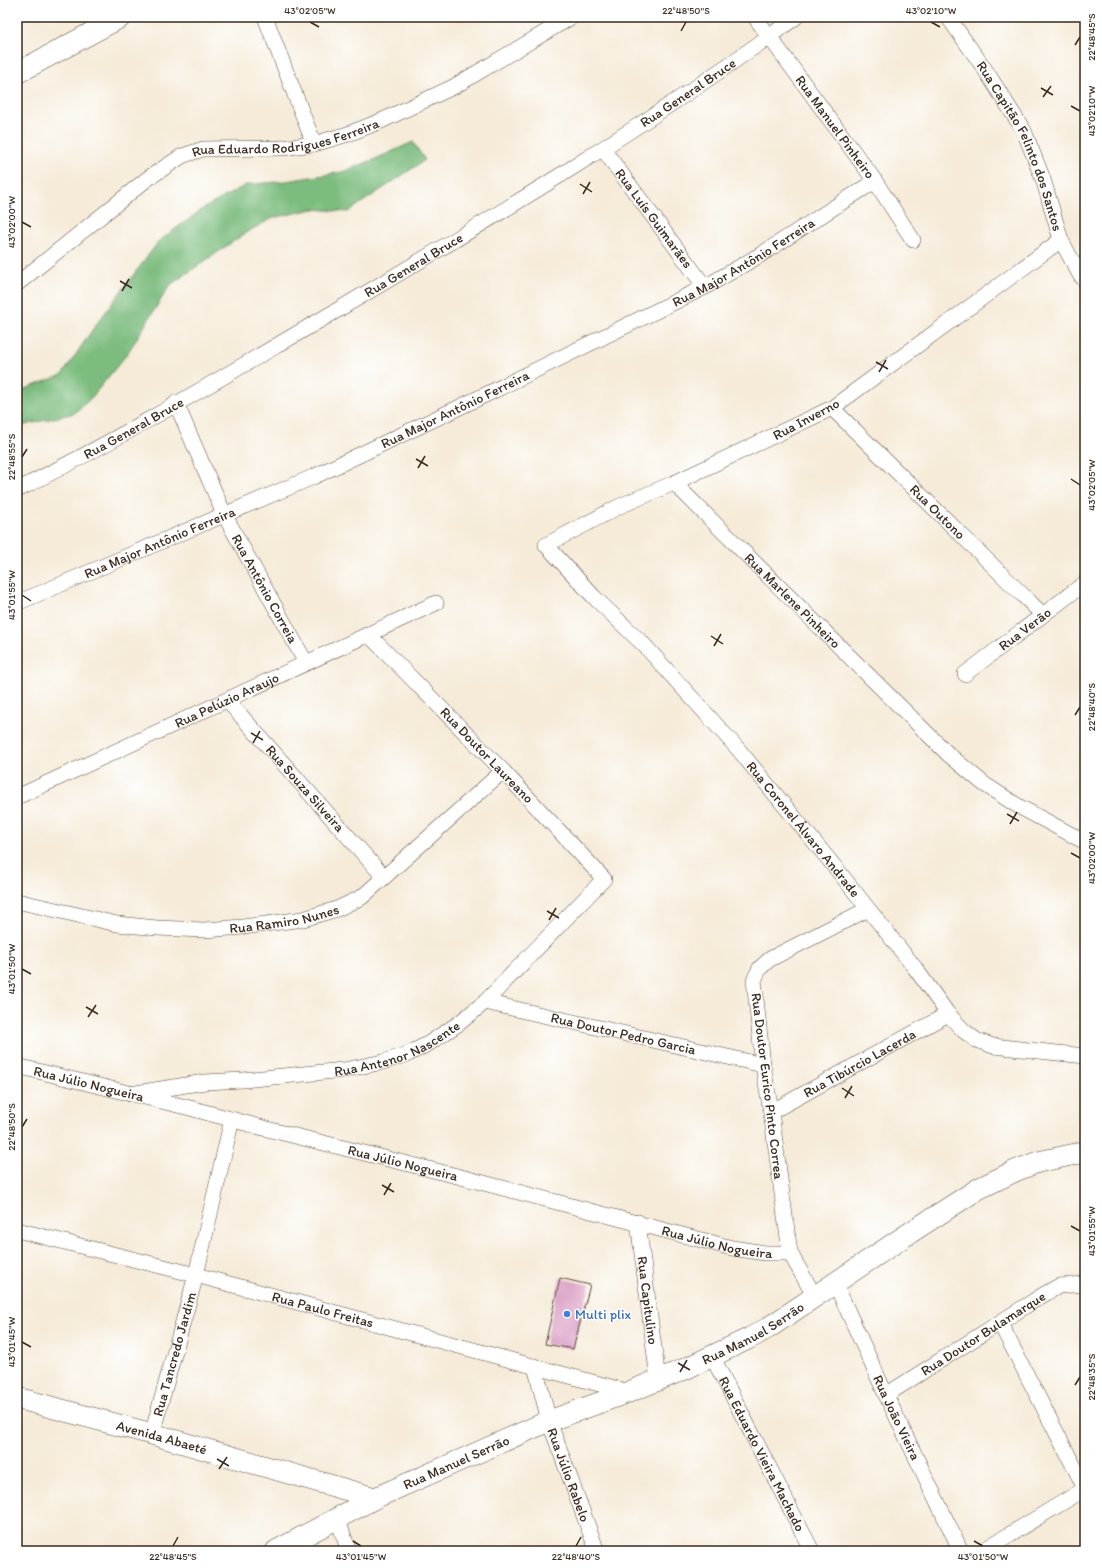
<svg xmlns="http://www.w3.org/2000/svg" width="1102" height="1568" font-family="Itim,sans-serif">
	<rect width="100%" height="100%" fill="#fff"/>
	<filter id="ink" filterUnits="userSpaceOnUse"><feTurbulence type="fractalNoise" baseFrequency=".025" numOctaves="2"/><feDisplacementMap in="SourceGraphic" scale="8" xChannelSelector="R" yChannelSelector="G"/><feConvolveMatrix kernelMatrix="1 2 1 2 8 2 1 2 1" color-interpolation-filters="sRGB"/></filter>
	<filter id="wash" filterUnits="userSpaceOnUse"><feTurbulence type="fractalNoise" baseFrequency=".012" numOctaves="4" result="noise"/><feDisplacementMap in="SourceGraphic" scale="16" xChannelSelector="R" yChannelSelector="G"/><feGaussianBlur stdDeviation="0.9" result="paint"/><feColorMatrix in="noise" values="0 0 0 0 0 0 0 0 0 0 0 0 0 0 0 0 0 1.4 0 .05"/><feComposite in="paint" operator="in"/></filter>
	<g filter="url(#wash)">
		<rect width="100%" height="100%" fill="#f5ebd8"/>
		<polygon fill="#7bbc7e" stroke="#5b734e" points="413,142 425,160 348,212 313,209 273,218 247,232 170,285 127,354 92,397 75,413 17,427 17,392 62,375 95,326 159,241 204,208 246,185 286,181 342,172 373,160"/>
		<g id="blocks">
			<polygon fill="#dba1c6" points="560,1278 590,1285 573,1349 545,1344"/>
		</g>
	</g>
	<g filter="url(#ink)">
		<use href="#blocks" fill-opacity="0" stroke="#57473a" stroke-width="1"/>
		<g fill="none" stroke-linecap="round" stroke-linejoin="round">
			<g stroke="#57473a" stroke-width="16">
				<g id="street">
					<polyline points="265,17 314,144"/>
					<path id="s1" d="M755 17 875 181 913 240"/>
					<path id="s2" d="M948 17 984 68 1024 131 1043 179 1061 240 1080 275 1085 280"/>
					<path id="s3" d="M603 149 705 287"/>
					<path id="s4" d="M1061 240 832 408 674 483 620 506 546 545 594 597 645 646 738 749 839 872 915 968 948 1014 964 1031 976 1040 993 1046 1085 1056"/>
					<path id="s5" d="M17 284 147 179 182 156 203 149 281 148 314 144 348 134 381 121 455 86 571 17"/>
					<path id="s6" d="M176 403 224 514 306 663"/>
					<path id="s7" d="M832 408 1043 615"/>
					<path id="s8" d="M674 483 948 754 984 784 1018 806 1085 842"/>
					<path id="s9" d="M17 490C128 435 234 370 341 308 496 216 651 123 796 17"/>
					<path id="s10" d="M17 603 313 477 485 395 705 287 760 255 875 181"/>
					<path id="s11" d="M965 674 1085 583"/>
					<path id="s12" d="M227 700 384 877"/>
					<path id="s13" d="M17 797 436 603"/>
					<path id="s14" d="M17 901 117 924 157 928 204 930 243 927 303 919 337 909 362 897 503 771"/>
					<path id="s15" d="M485 1002 763 1065"/>
					<path id="s16" d="M17 1066 190 1108 267 1129 461 1177 732 1248 765 1253H790"/>
					<path id="s17" d="M130 1094 205 1082 243 1080 344 1070 383 1062 408 1054 428 1044 458 1024 485 1002 604 879 503 771 368 634"/>
					<path id="s18" d="M771 1112 948 1014"/>
					<path id="s19" d="M638 1222 658 1380"/>
					<path id="s20" d="M17 1230 196 1275 629 1392"/>
					<path id="s21" d="M835 1283 886 1395 961 1551"/>
					<polyline points="815,1297 790,1253 771,1112 763,1065 754,980 760,968 770,959 868,909"/>
					<polyline points="1000,1323 1085,1488"/>
					<path id="s22" d="M712 1356 812 1551"/>
					<path id="s23" d="M535 1366 549 1421 597 1551"/>
					<path id="s24" d="M886 1395 1043 1295 1059 1286 1085 1284"/>
					<path id="s25" d="M152 1434 196 1275 232 1119"/>
					<polyline points="337,1518 349,1551"/>
					<polyline points="982,1551 1085,1489"/>
				</g>
			</g>
			<g stroke="#57473a" stroke-width="22">
				<g id="secondary">
					<polyline points="17,73 121,17"/>
					<path id="s26" d="M17 1398 152 1434 375 1498"/>
					<path id="s27" d="M276 1551 375 1498 549 1421 629 1392 687 1368 750 1338 768 1328 905 1236 978 1189 1015 1171 1038 1162 1085 1152"/>
				</g>
			</g>
			<use href="#street" stroke="#fff" stroke-width="15"/>
			<use href="#secondary" stroke="#fff" stroke-width="21"/>
		</g>
	</g>
	<path fill="none" stroke="#3b2a1e" stroke-width="1.5" d="M310 22 319 27M931 22 940 27M681 31 686 22M1075 45 1080 37M1041 88 1053 95M1043 97 1051 86M1071 106 1080 111M580 184 592 192M583 194 590 182M22 222 31 227M120 281 132 288M122 291 129 279M876 362 888 369M879 372 886 360M22 457 27 449M416 459 428 466M418 468 425 456M1071 479 1080 485M22 595 31 601M711 636 723 644M714 646 721 634M1075 715 1080 707M251 733 263 740M253 743 260 731M1007 814 1019 821M1010 824 1017 812M1071 853 1080 858M547 911 559 918M549 920 556 908M22 969 31 974M86 1007 98 1014M88 1017 96 1005M842 1088 854 1096M845 1098 852 1086M22 1127 27 1119M382 1185 394 1192M384 1195 391 1183M1071 1226 1080 1231M22 1342 31 1347M678 1363 690 1370M680 1372 687 1360M1075 1385 1080 1377M217 1459 229 1466M219 1469 227 1457M353 1541 361 1546M974 1541 983 1546M173 1546 178 1537M576 1546 581 1537"/>
	<circle fill="#3f7fe0" stroke="#fff" stroke-width="1.5" cx="567" cy="1314" r="4"/>
	<g text-anchor="middle" stroke-width="3" stroke-linejoin="round" paint-order="stroke">
		<g font-size="14" fill="#3b2a1e" stroke="#fff">
			<text dy="5" stroke="none"><textPath href="#s9" startOffset="780">Rua General Bruce</textPath></text>
			<text dy="5" stroke="none"><textPath href="#s1" startOffset="136">Rua Manuel Pinheiro</textPath></text>
			<text dy="5" stroke="none"><textPath href="#s5" startOffset="315">Rua Eduardo Rodrigues Ferreira</textPath></text>
			<text dy="5" stroke="none"><textPath href="#s2" startOffset="149">Rua Capitão Felinto dos Santos</textPath></text>
			<text dy="5" stroke="none"><textPath href="#s3" startOffset="86">Rua Luís Guimarães</textPath></text>
			<text dy="5" stroke="none"><textPath href="#s10" startOffset="803">Rua Major Antônio Ferreira</textPath></text>
			<text dy="5" stroke="none"><textPath href="#s9" startOffset="456">Rua General Bruce</textPath></text>
			<text dy="5" stroke="none"><textPath href="#s10" startOffset="479">Rua Major Antônio Ferreira</textPath></text>
			<text transform="translate(806 419) rotate(-28)" y="5">Rua Inverno</text>
			<text dy="5" stroke="none"><textPath href="#s9" startOffset="132">Rua General Bruce</textPath></text>
			<text dy="5" stroke="none"><textPath href="#s7" startOffset="148">Rua Outono</textPath></text>
			<text dy="5" stroke="none"><textPath href="#s10" startOffset="155">Rua Major Antônio Ferreira</textPath></text>
			<text dy="5" stroke="none"><textPath href="#s6" startOffset="206">Rua Antônio Correia</textPath></text>
			<text dy="5" stroke="none"><textPath href="#s8" startOffset="167">Rua Marlene Pinheiro</textPath></text>
			<text dy="5" stroke="none"><textPath href="#s11" startOffset="75">Rua Verão</textPath></text>
			<text dy="5" stroke="none"><textPath href="#s13" startOffset="231">Rua Pelúzio Araujo</textPath></text>
			<text transform="translate(487 755) rotate(46)" y="5">Rua Doutor Laureano</text>
			<text dy="5" stroke="none"><textPath href="#s12" startOffset="118">Rua Souza Silveira</textPath></text>
			<text dy="5" stroke="none"><textPath href="#s4" startOffset="985">Rua Coronel Álvaro Andrade</textPath></text>
			<text dy="5" stroke="none"><textPath href="#s14" startOffset="271">Rua Ramiro Nunes</textPath></text>
			<text dy="5" stroke="none"><textPath href="#s15" startOffset="142">Rua Doutor Pedro Garcia</textPath></text>
			<text dy="5" stroke="none"><textPath href="#s17" startOffset="273">Rua Antenor Nascente</textPath></text>
			<text dy="5" stroke="none"><textPath href="#s18" startOffset="101">Rua Tibúrcio Lacerda</textPath></text>
			<text dy="5" stroke="none"><textPath href="#s16" startOffset="74">Rua Júlio Nogueira</textPath></text>
			<text transform="translate(768 1086) rotate(83)" y="5">Rua Doutor Eurico Pinto Correa</text>
			<text dy="5" stroke="none"><textPath href="#s16" startOffset="398">Rua Júlio Nogueira</textPath></text>
			<text dy="5" stroke="none"><textPath href="#s16" startOffset="722">Rua Júlio Nogueira</textPath></text>
			<text dy="5" stroke="none"><textPath href="#s19" startOffset="79">Rua Capitulino</textPath></text>
			<text dy="5" stroke="none"><textPath href="#s20" startOffset="316">Rua Paulo Freitas</textPath></text>
			<text dy="5" stroke="none"><textPath href="#s27" startOffset="525">Rua Manuel Serrão</textPath></text>
			<text dy="5" stroke="none"><textPath href="#s24" startOffset="115">Rua Doutor Bulamarque</textPath></text>
			<text dy="5" stroke="none"><textPath href="#s25" startOffset="83">Rua Tancredo Jardim</textPath></text>
			<text dy="5" stroke="none"><textPath href="#s21" startOffset="148">Rua João Vieira</textPath></text>
			<text dy="5" stroke="none"><textPath href="#s26" startOffset="150">Avenida Abaeté</textPath></text>
			<text dy="5" stroke="none"><textPath href="#s22" startOffset="110">Rua Eduardo Vieira Machado</textPath></text>
			<text dy="5" stroke="none"><textPath href="#s27" startOffset="201">Rua Manuel Serrão</textPath></text>
			<text dy="5" stroke="none"><textPath href="#s23" startOffset="114">Rua Júlio Rabelo</textPath></text>
		</g>
		<g font-size="14" fill="#366cbe" stroke="#fff" text-anchor="start">
			<text x="575" y="1319">Multi plix</text>
		</g>
	</g>
	<rect width="1102" height="1568" fill="none" stroke="#fff" stroke-width="44"/>
	<rect x="22" y="22" width="1058" height="1524" fill="none" stroke="#3b2a1e" stroke-width="1.5"/>
	<g font-size="10" text-anchor="middle" fill="#3b2a1e">
		<text x="310" y="14">43°02'05"W</text>
		<text x="686" y="14">22°48'50"S</text>
		<text x="931" y="14">43°02'10"W</text>
		<text transform="translate(1091 37) rotate(-90)" y="4">22°48'45"S</text>
		<text transform="translate(1091 111) rotate(-90)" y="4">43°02'10"W</text>
		<text transform="translate(11 222) rotate(-90)" y="4">43°02'00"W</text>
		<text transform="translate(11 457) rotate(-90)" y="4">22°48'55"S</text>
		<text transform="translate(1091 485) rotate(-90)" y="4">43°02'05"W</text>
		<text transform="translate(11 595) rotate(-90)" y="4">43°01'55"W</text>
		<text transform="translate(1091 707) rotate(-90)" y="4">22°48'40"S</text>
		<text transform="translate(1091 858) rotate(-90)" y="4">43°02'00"W</text>
		<text transform="translate(11 969) rotate(-90)" y="4">43°01'50"W</text>
		<text transform="translate(11 1127) rotate(-90)" y="4">22°48'50"S</text>
		<text transform="translate(1091 1231) rotate(-90)" y="4">43°01'55"W</text>
		<text transform="translate(11 1342) rotate(-90)" y="4">43°01'45"W</text>
		<text transform="translate(1091 1377) rotate(-90)" y="4">22°48'35"S</text>
		<text x="173" y="1560">22°48'45"S</text>
		<text x="361" y="1560">43°01'45"W</text>
		<text x="576" y="1560">22°48'40"S</text>
		<text x="983" y="1560">43°01'50"W</text>
	</g>
</svg>
